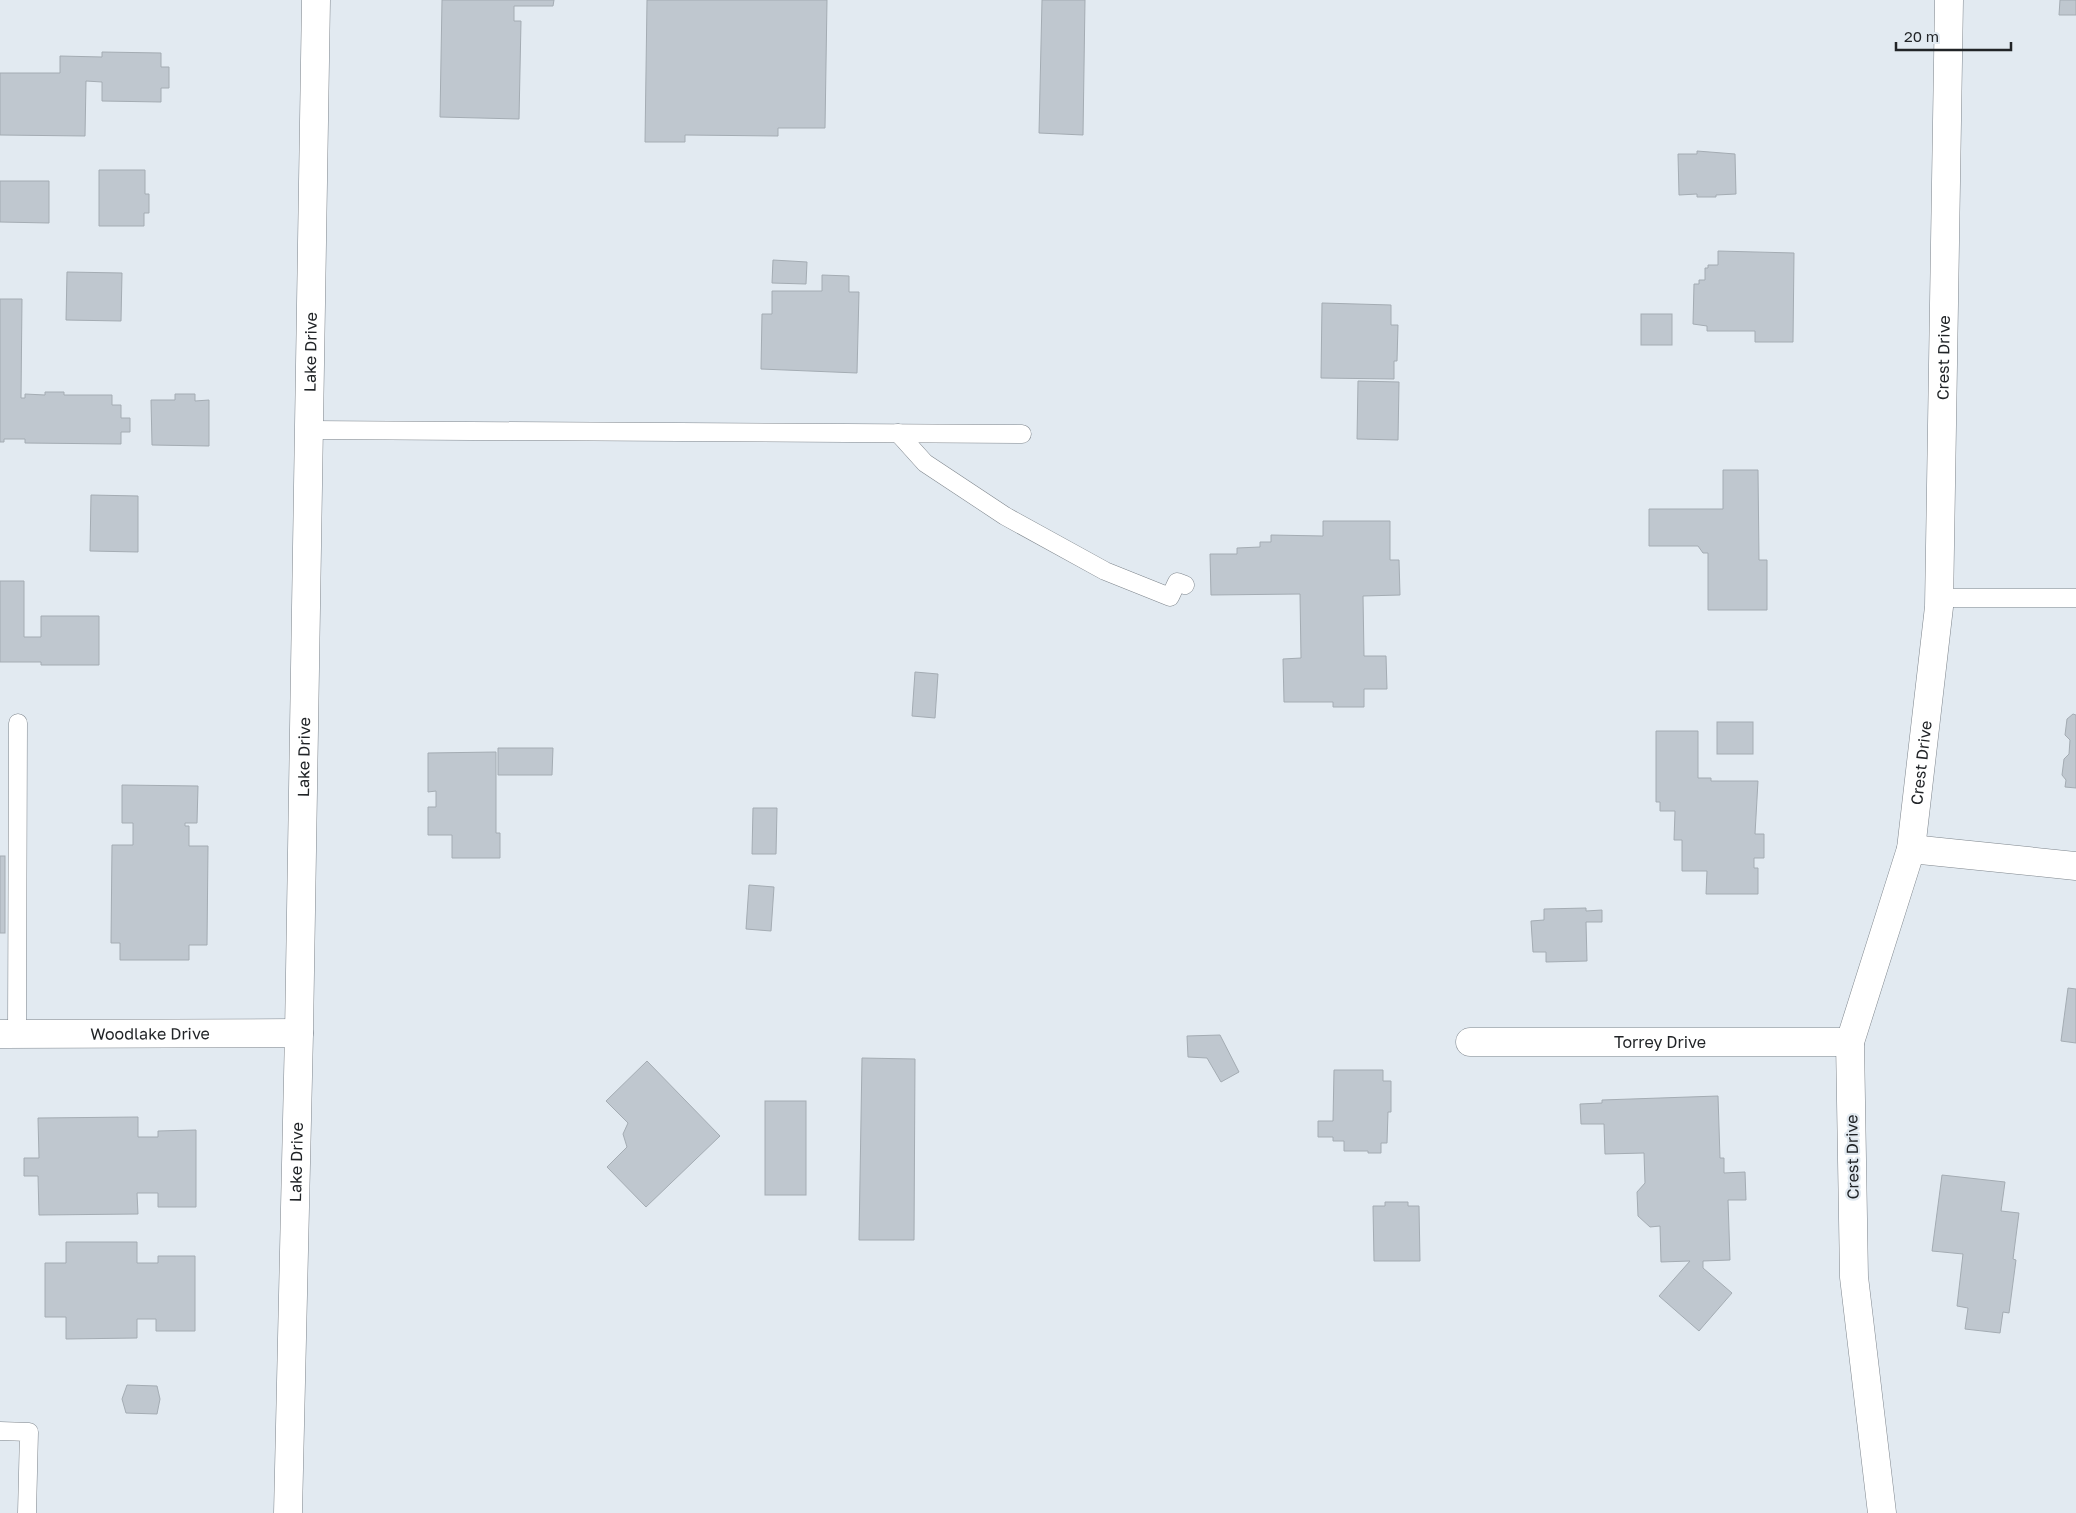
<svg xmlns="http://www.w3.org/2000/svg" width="2076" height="1513" font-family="'Golos Text',sans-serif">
	<rect width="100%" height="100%" fill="#e2eaf1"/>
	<g fill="#bfc7cf" stroke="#a4acb3">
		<polygon points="442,0 554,0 553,6 514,6 514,21 521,21 519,119 440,117"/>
		<polygon points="647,0 827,0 825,128 778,128 778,136 685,135 685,142 645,142"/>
		<polygon points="1042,0 1085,0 1083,135 1039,133"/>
		<polygon points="2060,0 2076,0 2076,15 2059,15"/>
		<polygon points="102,52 161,53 161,67 169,67 169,88 161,88 161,102 102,101 102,82 86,81 85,136 0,135 0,73 60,73 60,56 102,57"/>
		<polygon points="1697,151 1735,154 1736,194 1716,195 1716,197 1697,197 1697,194 1679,195 1678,154 1697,154"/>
		<polygon points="99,170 145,170 145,194 149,194 149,213 144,213 144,226 99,226"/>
		<polygon points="0,181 49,181 49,223 0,222"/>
		<polygon points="1718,251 1794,253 1793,342 1755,342 1755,331 1707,331 1707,326 1693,324 1694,284 1699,284 1699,280 1705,280 1705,268 1708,268 1708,265 1718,265"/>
		<polygon points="773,260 807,262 806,284 772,283"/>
		<polygon points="67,272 122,273 121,321 66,320"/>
		<polygon points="822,275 849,276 849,292 859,292 857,373 761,369 762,314 772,314 772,291 822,291"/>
		<polygon points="0,299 22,299 21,398 25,398 25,394 45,395 45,392 64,392 64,395 112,395 112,405 121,405 121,418 130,418 130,432 121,432 121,444 25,443 25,439 4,439 4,442 0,442"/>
		<polygon points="1322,303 1391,305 1391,325 1398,325 1397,361 1394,361 1394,379 1321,378"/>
		<rect x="1641" y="314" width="31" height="31"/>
		<polygon points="1358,381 1399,382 1398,440 1357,439"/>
		<polygon points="175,394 195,394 195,401 209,400 209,446 152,445 151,400 175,400"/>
		<polygon points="1723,470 1758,470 1759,560 1767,560 1767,610 1708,610 1708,553 1703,553 1698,546 1649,546 1649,509 1723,509"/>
		<polygon points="91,495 138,496 138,552 90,551"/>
		<polygon points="1323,521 1390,521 1390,560 1399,560 1400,595 1363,596 1364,656 1386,656 1387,689 1364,689 1364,707 1333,707 1333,702 1284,702 1283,659 1301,658 1300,594 1211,595 1210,554 1237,554 1237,548 1260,547 1260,542 1271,542 1271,535 1323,536"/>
		<polygon points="0,581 24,581 24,637 41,637 41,616 99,616 99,665 41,665 41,662 0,662"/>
		<polygon points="915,672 938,674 935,718 912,716"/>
		<polygon points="2073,714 2076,715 2076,788 2065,787 2066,780 2062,775 2064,759 2069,754 2070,740 2065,735 2067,719"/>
		<rect x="1717" y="722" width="36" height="32"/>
		<polygon points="1656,731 1698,731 1698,778 1711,778 1711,781 1758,781 1755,834 1764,834 1764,858 1754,858 1754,868 1758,868 1758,894 1706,894 1707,871 1682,871 1682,840 1674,840 1675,811 1660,811 1660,802 1656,802"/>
		<polygon points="498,748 553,748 552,775 498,775"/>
		<polygon points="496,752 496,833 500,833 500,858 452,858 452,835 428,835 428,807 436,807 436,791 428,792 428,753"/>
		<polygon points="122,785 198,786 197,823 185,823 185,826 189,826 189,846 208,846 207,945 189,945 189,960 120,960 120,943 111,943 112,845 133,845 133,823 122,823"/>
		<polygon points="753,808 777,808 776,854 752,854"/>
		<rect x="0" y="856" width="5" height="77"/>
		<polygon points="749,885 774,887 771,931 746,929"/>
		<polygon points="1586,908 1586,911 1602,910 1602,922 1586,922 1587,961 1546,962 1546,952 1533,952 1531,921 1544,920 1544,909"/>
		<polygon points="2068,988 2076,989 2076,1043 2061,1041"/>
		<polygon points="1220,1035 1239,1072 1221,1082 1207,1058 1188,1057 1187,1036"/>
		<polygon points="862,1058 915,1059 914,1240 859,1240"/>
		<polygon points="647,1061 720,1136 646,1207 607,1167 627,1147 623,1134 628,1123 606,1101"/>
		<polygon points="1334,1070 1383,1070 1383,1081 1391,1081 1391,1112 1388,1112 1387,1143 1381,1143 1381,1153 1368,1153 1368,1151 1344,1151 1344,1141 1333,1141 1333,1137 1318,1137 1318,1121 1333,1121"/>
		<polygon points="1718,1096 1720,1158 1724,1158 1724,1173 1745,1172 1746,1200 1728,1200 1730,1260 1703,1261 1703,1268 1732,1293 1699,1331 1659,1296 1690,1261 1661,1262 1660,1226 1650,1227 1638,1216 1637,1192 1645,1183 1644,1153 1605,1154 1604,1124 1581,1124 1580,1104 1602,1103 1602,1100"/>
		<rect x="765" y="1101" width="41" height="94"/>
		<polygon points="138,1117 138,1137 158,1137 158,1131 196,1130 196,1207 158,1207 158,1193 137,1193 138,1214 39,1215 38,1176 24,1176 24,1158 39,1158 38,1118"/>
		<polygon points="1942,1175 2005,1182 2001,1211 2019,1213 2013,1259 2016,1260 2009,1313 2003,1312 2000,1333 1965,1329 1968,1308 1957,1306 1963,1254 1932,1251"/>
		<polygon points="1385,1202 1408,1202 1408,1206 1419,1206 1420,1261 1374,1261 1373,1206 1385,1206"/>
		<polygon points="66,1242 137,1242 137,1263 158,1263 158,1256 195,1256 195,1331 156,1331 156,1319 137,1319 137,1338 66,1339 66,1317 45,1317 45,1263 66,1263"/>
		<polygon points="127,1385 157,1386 160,1399 157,1414 126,1413 122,1399"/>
	</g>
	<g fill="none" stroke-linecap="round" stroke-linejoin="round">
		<g stroke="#7e858c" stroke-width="19">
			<g id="service">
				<polyline points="309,430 1022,434"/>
				<polyline points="898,433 925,463 1005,516 1105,571 1170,597 1177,582 1185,585"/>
				<polyline points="1939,598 2076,598"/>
				<polyline points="17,1034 18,723"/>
				<polyline points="0,1431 29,1432 27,1513"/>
			</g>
		</g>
		<g stroke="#7e858c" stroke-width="29">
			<g id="minor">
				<polyline points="1911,849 2076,866"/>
				<path id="s1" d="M0 1034 299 1033"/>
				<path id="s2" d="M1470 1042H1850"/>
			</g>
		</g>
		<g stroke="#7e858c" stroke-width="29">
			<g id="tertiary">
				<path id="s3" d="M1882 1513 1854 1277 1850 1042 1911 849 1939 607 1949 0"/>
			</g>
		</g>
		<g stroke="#7e858c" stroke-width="29">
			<g id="secondary">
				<path id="s4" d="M288 1513 299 1033 316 0"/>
			</g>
		</g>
		<use href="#service" stroke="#fff" stroke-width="18"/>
		<use href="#minor" stroke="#fff" stroke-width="28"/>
		<use href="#tertiary" stroke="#fff" stroke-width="28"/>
		<use href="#secondary" stroke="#fff" stroke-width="28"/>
	</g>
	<g text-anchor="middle" stroke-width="4.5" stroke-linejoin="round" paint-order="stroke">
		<g font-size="16" fill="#212427" stroke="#e2eaf1">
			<text dy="6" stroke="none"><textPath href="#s4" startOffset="1161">Lake Drive</textPath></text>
			<text dy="6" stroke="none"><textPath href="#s3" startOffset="1168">Crest Drive</textPath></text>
			<text dy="6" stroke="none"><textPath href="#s4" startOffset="756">Lake Drive</textPath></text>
			<text dy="6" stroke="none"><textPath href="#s3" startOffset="762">Crest Drive</textPath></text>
			<text dy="6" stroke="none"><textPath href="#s1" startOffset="150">Woodlake Drive</textPath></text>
			<text dy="6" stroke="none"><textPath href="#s2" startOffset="190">Torrey Drive</textPath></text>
			<text transform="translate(1852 1157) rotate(-91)" y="6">Crest Drive</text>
			<text dy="6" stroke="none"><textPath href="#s4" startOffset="351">Lake Drive</textPath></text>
		</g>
	</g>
	<path d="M1896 42v8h115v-8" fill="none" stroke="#212427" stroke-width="2.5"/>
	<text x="1904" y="42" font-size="15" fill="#212427" stroke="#e2eaf1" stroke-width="4" paint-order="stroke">20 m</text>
</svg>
